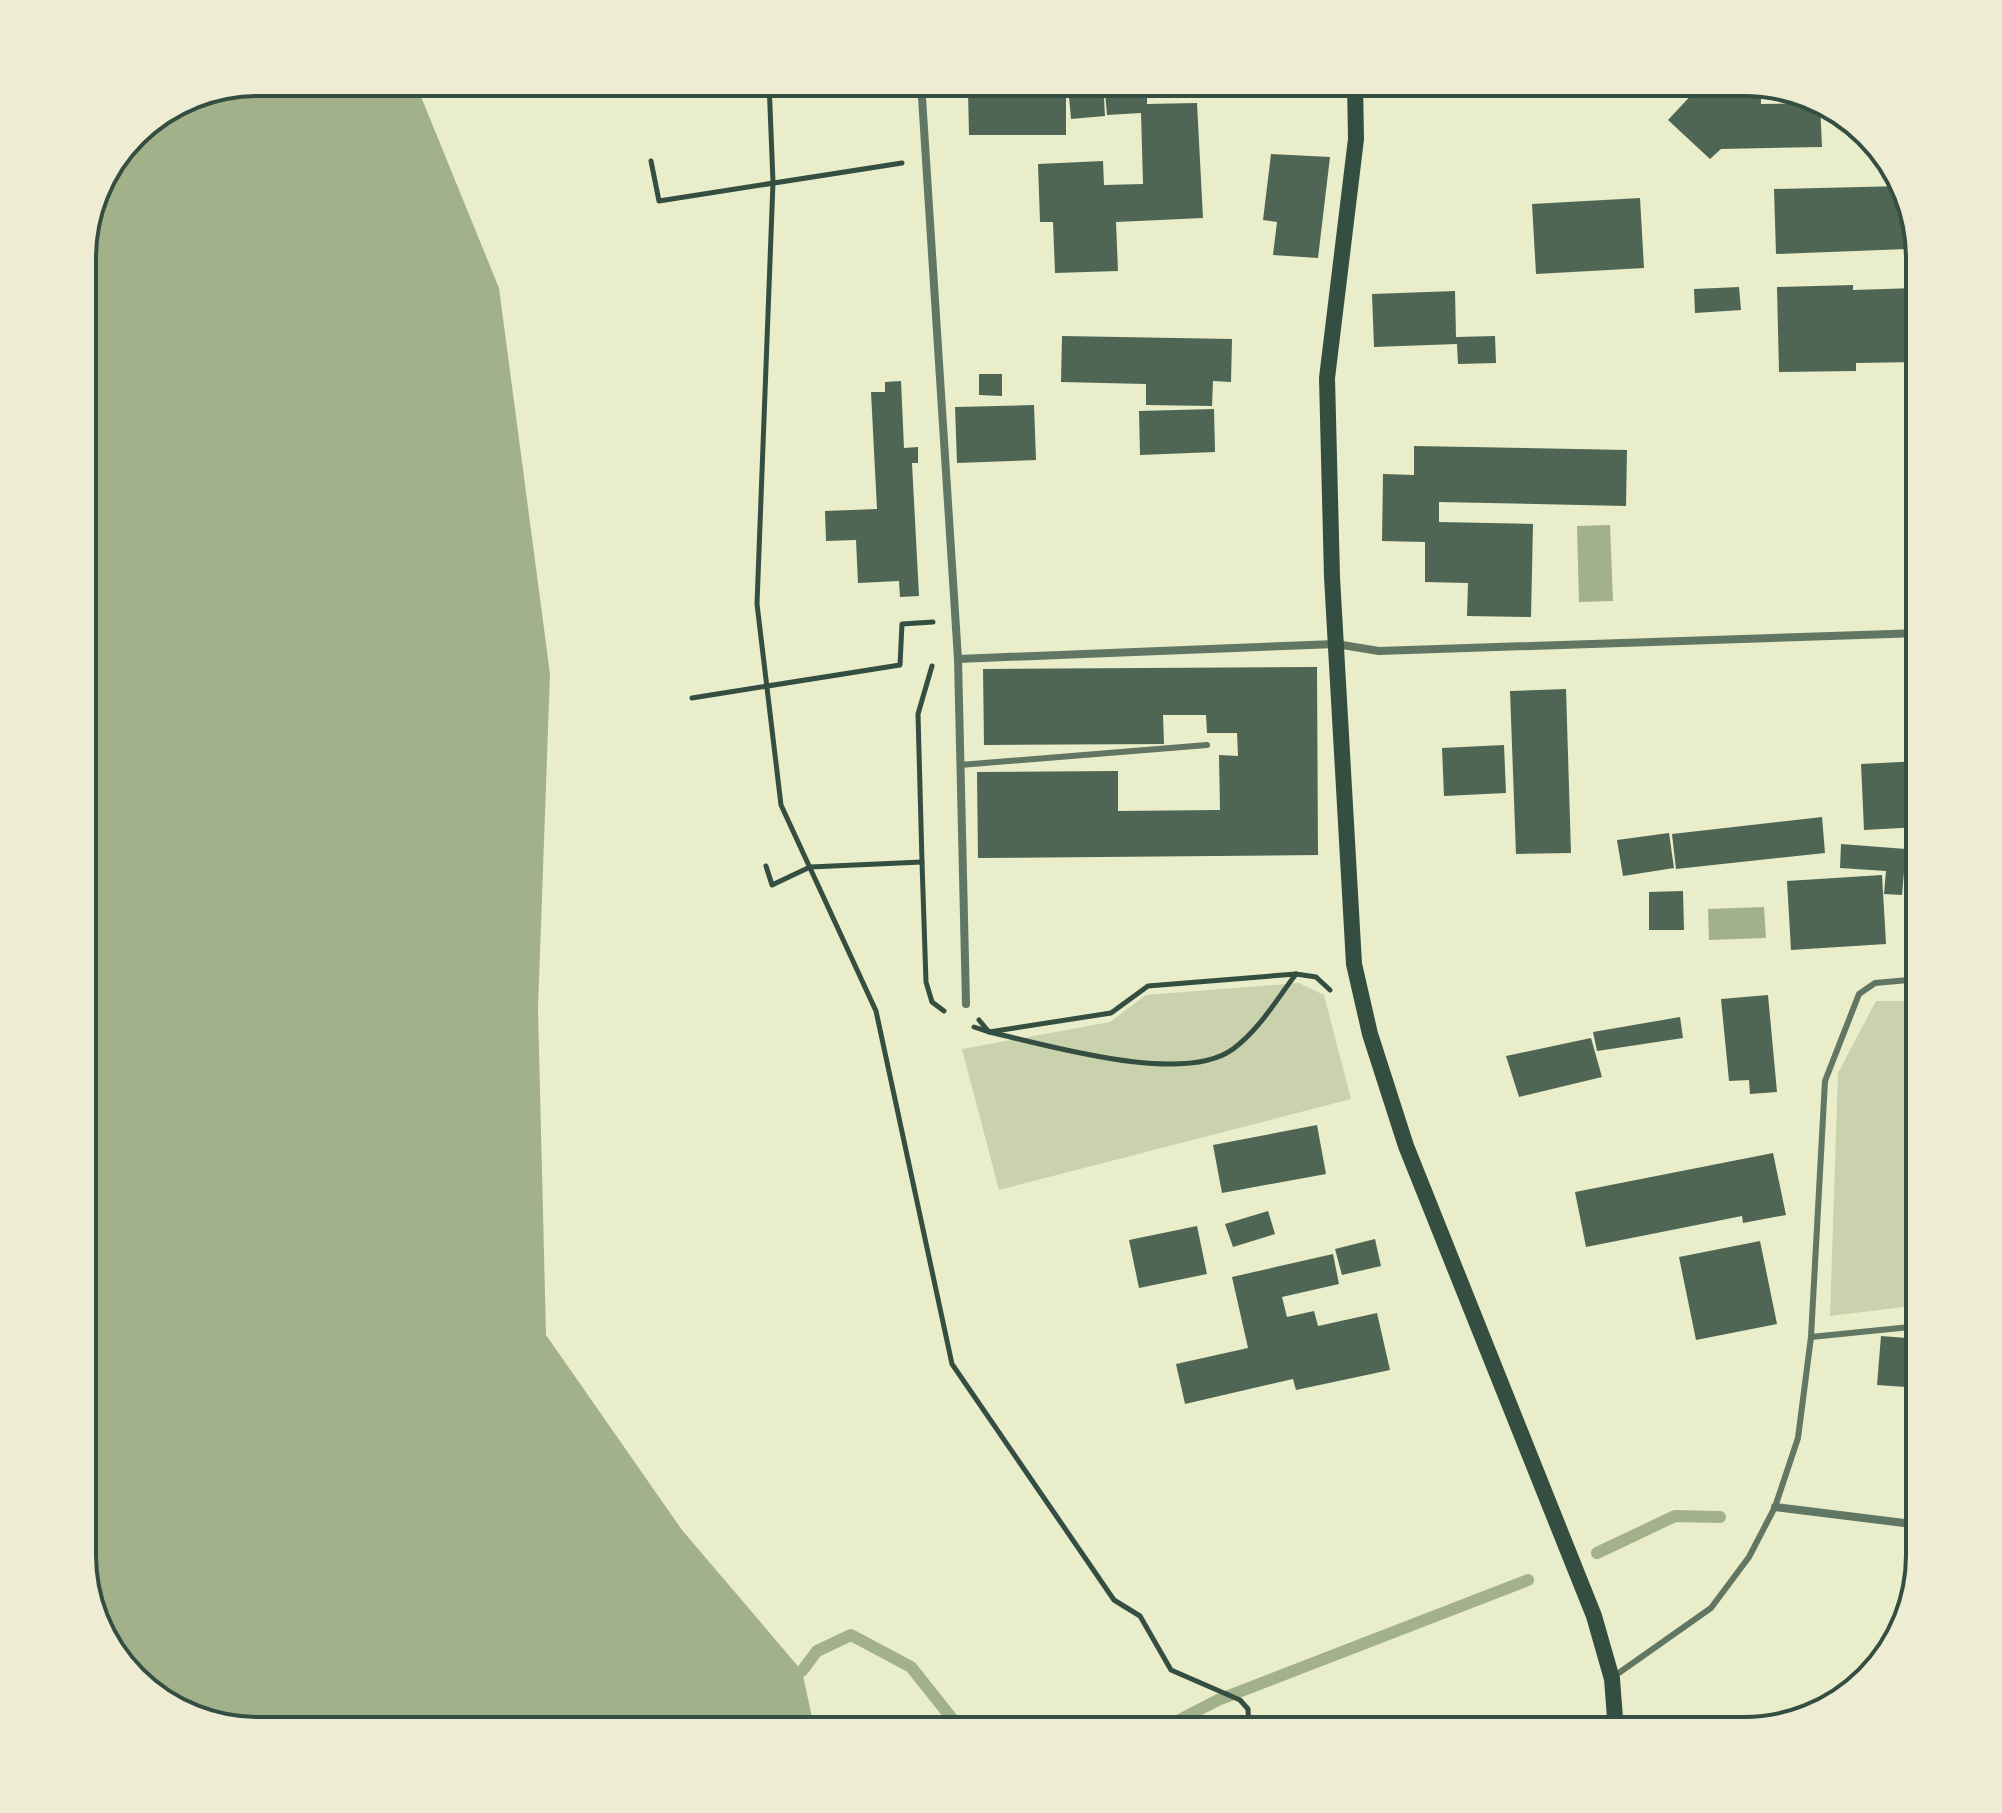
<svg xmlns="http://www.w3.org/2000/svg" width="2002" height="1813" font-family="'Crimson Pro',serif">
	<rect width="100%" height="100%" fill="#e9edc9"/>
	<g fill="#cad2ad">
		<polygon points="1299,983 1324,995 1351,1099 999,1190 962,1049 1110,1022 1146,995"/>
		<polygon points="1876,1001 1920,1001 1920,1305 1830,1316 1838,1073"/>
	</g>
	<g fill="#a3b18a">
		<polygon points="258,82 415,82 499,288 550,674 538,1009 546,1335 682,1530 802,1671 815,1731 258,1731 191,1718 134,1680 100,1632 82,1566 82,246 100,181 142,126 191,95"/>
		<polygon points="1610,525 1613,601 1579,602 1577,526"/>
		<polygon points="1764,907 1766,938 1709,940 1708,909"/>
	</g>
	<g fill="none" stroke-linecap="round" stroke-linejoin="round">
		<g stroke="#a3b18a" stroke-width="12">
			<polyline points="1597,1553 1675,1516 1720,1517"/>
			<polyline points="802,1671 817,1651 851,1635 911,1667 962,1731"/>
			<polyline points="1158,1731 1218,1700 1528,1580"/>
		</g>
	</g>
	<g fill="#4f6655">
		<polygon points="1014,82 1066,82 1066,135 969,135 968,91 1014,92"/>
		<polygon points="1103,82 1105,116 1071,119 1068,85"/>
		<polygon points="1104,82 1147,82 1147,104 1197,103 1203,218 1116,222 1118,271 1055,273 1053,222 1040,222 1038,164 1103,161 1104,185 1143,184 1141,113 1107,115"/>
		<polygon points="1761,88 1761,104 1820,103 1822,147 1721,149 1710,159 1668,120 1696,90"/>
		<polygon points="1271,154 1330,157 1318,258 1273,255 1277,222 1263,220"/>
		<polygon points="1903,186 1907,249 1776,254 1774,189"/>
		<polygon points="1640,198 1644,268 1536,274 1532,204"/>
		<polygon points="1853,285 1853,290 1916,288 1918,362 1856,363 1856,371 1779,372 1777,287"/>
		<polygon points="1739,287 1741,310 1695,313 1694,289"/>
		<polygon points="1455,291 1456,337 1495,336 1496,363 1458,364 1457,344 1374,347 1372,294"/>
		<polygon points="1062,336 1232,339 1231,382 1213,381 1212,406 1146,405 1146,384 1061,382"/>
		<polygon points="979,374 1002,374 1002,396 979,395"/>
		<polygon points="901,381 904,448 918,447 918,463 912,463 919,596 900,597 899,581 858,583 856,540 826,541 825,511 877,509 871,392 885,392 885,382"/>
		<polygon points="1034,405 1036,460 957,463 955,407"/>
		<polygon points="1214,409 1215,452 1140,455 1139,411"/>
		<polygon points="1414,446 1627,450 1626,506 1439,502 1439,522 1533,524 1531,617 1467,616 1468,583 1425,582 1425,542 1382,541 1383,474 1414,475"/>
		<polygon points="1317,667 1318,855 978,858 977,772 1118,771 1118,811 1220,810 1219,755 1238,756 1237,733 1207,733 1206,715 1163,715 1164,744 984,745 983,669"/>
		<polygon points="1566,689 1571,853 1516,854 1510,691"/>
		<polygon points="1504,745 1506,793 1444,796 1442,748"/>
		<polygon points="1920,761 1920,827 1864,830 1861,764"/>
		<polygon points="1822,817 1825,853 1676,869 1672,834"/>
		<polygon points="1669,833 1674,868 1623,876 1617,840"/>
		<polygon points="1841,844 1906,849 1902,895 1884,894 1886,871 1840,868"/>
		<polygon points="1882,875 1886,944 1791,950 1787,881"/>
		<polygon points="1683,891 1684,930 1649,930 1649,892"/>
		<polygon points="1768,995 1777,1092 1750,1094 1749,1080 1729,1081 1721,999"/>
		<polygon points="1680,1017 1683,1038 1597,1051 1593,1032"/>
		<polygon points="1591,1038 1602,1077 1519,1097 1506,1056"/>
		<polygon points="1317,1125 1326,1174 1222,1193 1213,1145"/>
		<polygon points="1773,1153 1786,1215 1743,1223 1742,1216 1586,1247 1575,1192"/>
		<polygon points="1268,1211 1275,1234 1233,1247 1225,1224"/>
		<polygon points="1197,1226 1207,1274 1139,1288 1129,1240"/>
		<polygon points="1375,1239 1381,1266 1342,1275 1335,1249"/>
		<polygon points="1760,1241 1777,1324 1696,1340 1679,1257"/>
		<polygon points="1333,1254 1339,1284 1282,1297 1287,1317 1314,1311 1318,1326 1377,1313 1390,1370 1296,1390 1293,1379 1185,1404 1176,1364 1248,1348 1232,1277"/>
		<polygon points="1881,1336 1920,1339 1920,1388 1877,1385"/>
	</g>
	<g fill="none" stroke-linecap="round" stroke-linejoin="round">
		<g stroke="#344e41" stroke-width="5">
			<polyline points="769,82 773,182 757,604 781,805 876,1011 952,1364 1114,1600 1140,1616 1171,1670 1240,1700 1248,1709 1249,1731"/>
			<polyline points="651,161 659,201 902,163"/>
			<polyline points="932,666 918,714 922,862 926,982 932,1002 944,1011"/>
			<polyline points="692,698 900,665 902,624 933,622"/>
			<polyline points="766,866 772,885 810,867 922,862"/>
			<path d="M979 1020 989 1032C1047 1045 1183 1086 1233 1049 1259 1030 1277 999 1296 974"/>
			<polyline points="974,1027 989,1032 1111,1013 1148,986 1296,974 1316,977 1330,990"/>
		</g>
		<g stroke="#617663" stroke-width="6">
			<polyline points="960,765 1207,745"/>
			<polyline points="1811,1337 1920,1326"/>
			<polyline points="1613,1677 1711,1608 1749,1557 1775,1507 1798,1438 1811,1337 1825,1081 1859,994 1875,983 1920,979"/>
		</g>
		<g stroke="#617663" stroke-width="8">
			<polyline points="921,82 958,659 966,1004"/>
			<polyline points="958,659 1336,644 1379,651 1920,633"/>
			<polyline points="1775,1507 1920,1525"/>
		</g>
		<polyline stroke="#344e41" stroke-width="16" points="1355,82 1356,139 1327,378 1332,577 1354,964 1370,1034 1406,1146 1594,1616 1612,1679 1616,1731"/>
	</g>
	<path d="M0 0H2002V1813H0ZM258 96H1744A162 162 0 0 1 1906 258V1555A162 162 0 0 1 1744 1717H258A162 162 0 0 1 96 1555V258A162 162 0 0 1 258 96Z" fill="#eeecd3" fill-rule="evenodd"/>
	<path fill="none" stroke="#344e41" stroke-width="4" d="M258 96H1744A162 162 0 0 1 1906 258V1555A162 162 0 0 1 1744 1717H258A162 162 0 0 1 96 1555V258A162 162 0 0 1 258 96Z"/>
</svg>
